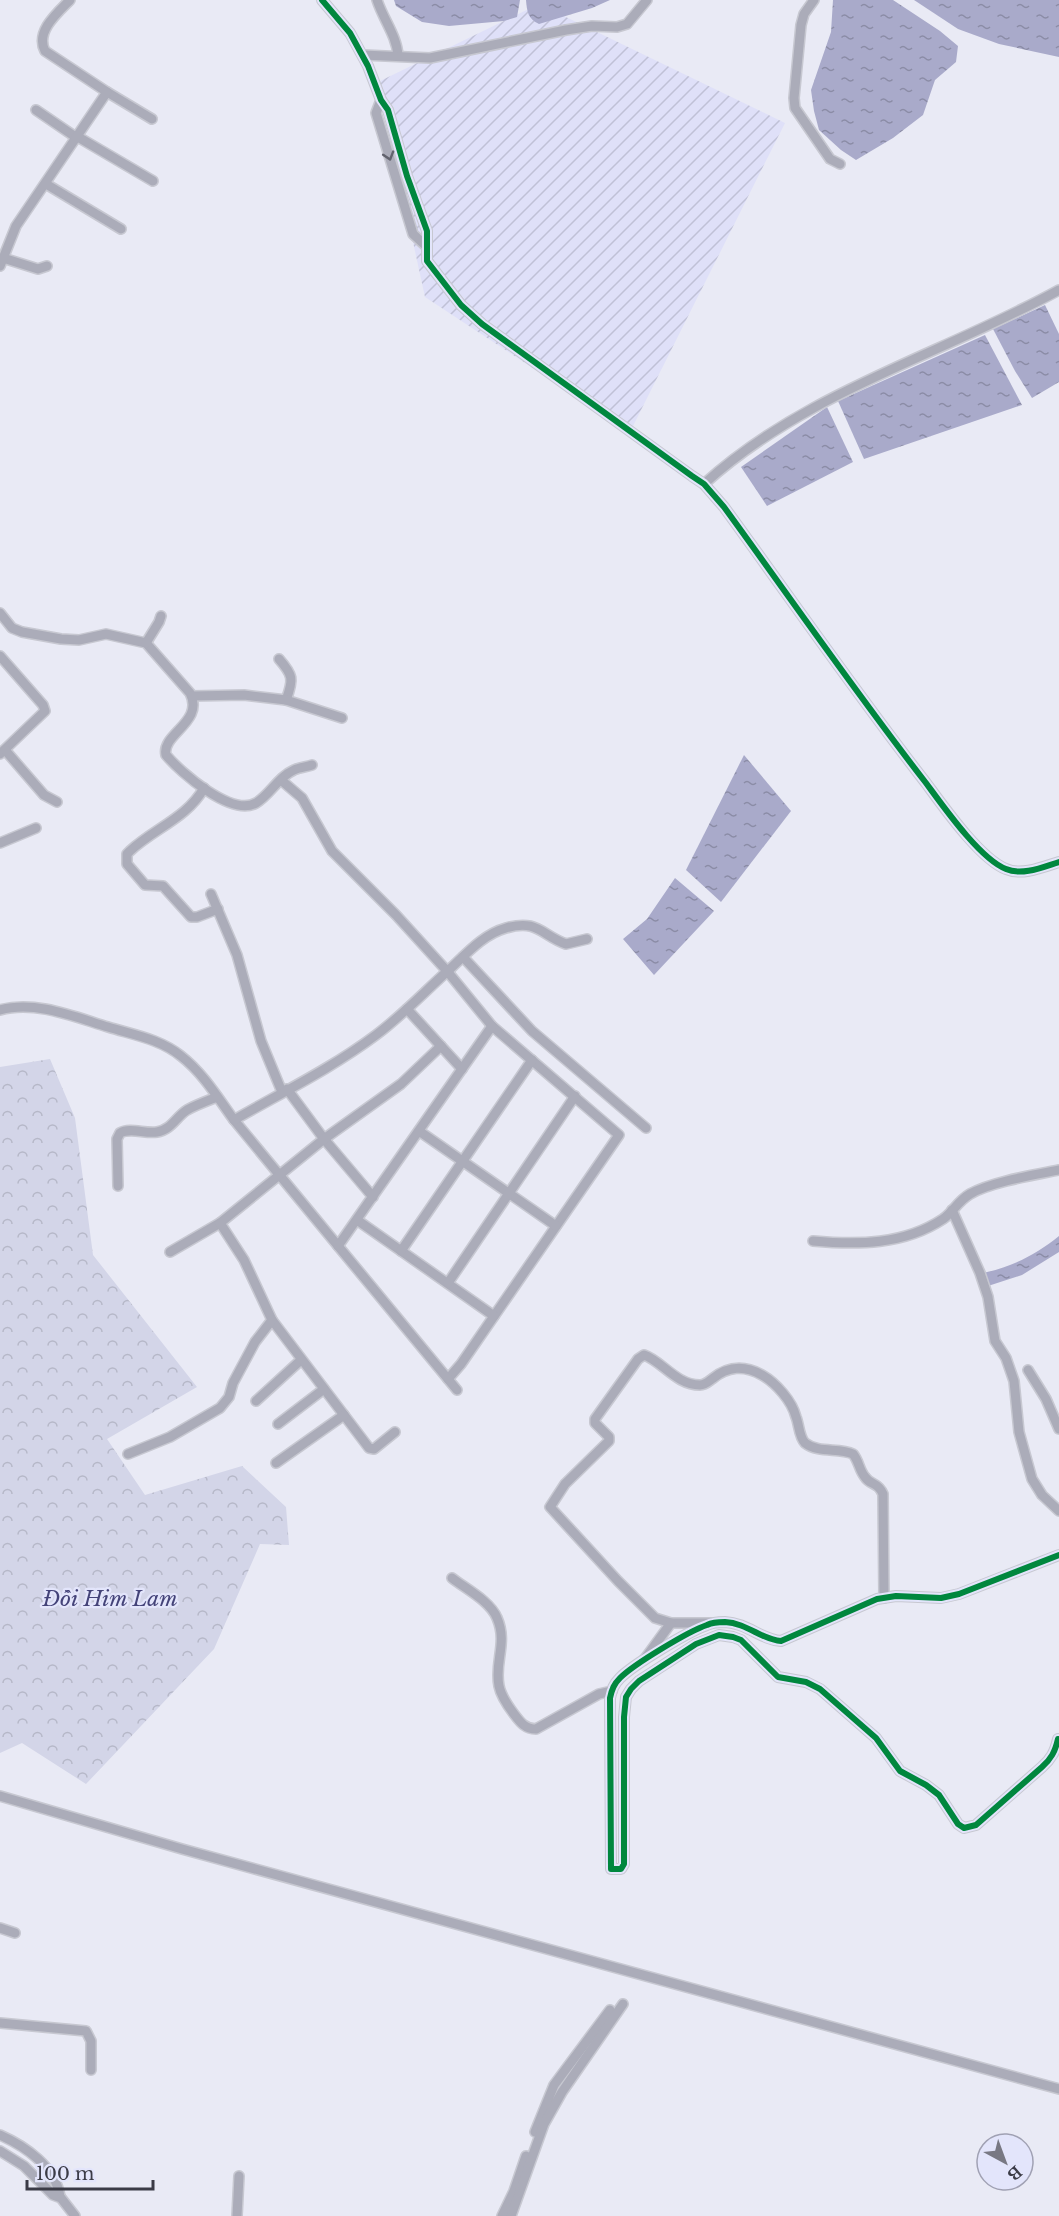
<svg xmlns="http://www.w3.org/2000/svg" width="1059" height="2216" font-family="'Libre Baskerville',serif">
	<defs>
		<pattern id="industrial-furrows" width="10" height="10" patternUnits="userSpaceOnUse" patternTransform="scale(1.5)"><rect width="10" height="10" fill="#dfe0f8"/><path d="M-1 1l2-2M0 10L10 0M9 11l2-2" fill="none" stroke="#c0c1d6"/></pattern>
		<pattern id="forest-crowns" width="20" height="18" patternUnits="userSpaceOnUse" patternTransform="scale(1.5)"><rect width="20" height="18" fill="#d3d5e8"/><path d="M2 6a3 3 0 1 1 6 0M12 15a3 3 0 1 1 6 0" fill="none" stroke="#b6b8c8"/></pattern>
		<pattern id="water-ripples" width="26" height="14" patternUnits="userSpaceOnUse" patternTransform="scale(1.5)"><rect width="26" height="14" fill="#a9aaca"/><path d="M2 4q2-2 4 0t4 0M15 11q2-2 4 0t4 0" fill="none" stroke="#8b8ca6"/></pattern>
	</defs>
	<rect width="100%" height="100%" fill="#e9eaf5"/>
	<polygon fill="url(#industrial-furrows)" points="539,4 785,123 630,432 425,297 378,82"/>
	<polygon fill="url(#forest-crowns)" points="50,1059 75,1118 93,1255 197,1387 107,1439 145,1495 242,1466 286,1507 289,1545 260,1544 214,1649 86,1784 22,1743 0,1753 0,1067"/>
	<g fill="url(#water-ripples)">
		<polygon points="394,0 520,0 517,17 504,21 449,26 422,22 396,6"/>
		<path d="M526 0H610L592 8 539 24C528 19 527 12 526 0Z"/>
		<polygon points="833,0 893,0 940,31 958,46 956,62 935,80 923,115 893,138 856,160 841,150 819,130 814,111 811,90 831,32"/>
		<polygon points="914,0 1059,0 1059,57 999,44 958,29"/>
		<polygon points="1045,305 1059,334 1059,382 1032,398 1015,371 993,329"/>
		<polygon points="985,335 1022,405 864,459 838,401"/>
		<polygon points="827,407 853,462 767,506 741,467"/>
		<polygon points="744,755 791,811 721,902 686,870"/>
		<polygon points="675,878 714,911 654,975 623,939 647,919"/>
		<path d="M1059 1236V1252L1022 1275 988 1286 983 1273C1012 1267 1037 1254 1059 1236Z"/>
	</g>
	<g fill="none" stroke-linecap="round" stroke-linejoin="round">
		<g stroke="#c7c8d1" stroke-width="12">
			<g id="minor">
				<path d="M322 0 350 33 368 66 381 100 388 110 407 176 427 231V261L461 305 482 324 692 476 704 484 724 507C791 599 856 693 926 783 943 806 980 859 1006 869 1022 876 1043 867 1059 862"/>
				<path d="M377 0C383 19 397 36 398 56"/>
				<polyline points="814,0 804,14 801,25 794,98 795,108 830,159 840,164"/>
				<polyline points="363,55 430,58 566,30 592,26 617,27 627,24 647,0"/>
				<polyline points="107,92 152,119"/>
				<polyline points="381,100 376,113 413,234 426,246"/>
				<polyline points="36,110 77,138"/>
				<polyline points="78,137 153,181"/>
				<polyline points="46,184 121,229"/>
				<polyline points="3,258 38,269 47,266"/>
				<path d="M0 266 16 226 107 92 45 51C35 32 57 13 70 0"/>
				<path d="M704 484C805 392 941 355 1059 290"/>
				<path d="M0 613 12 628 22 632 61 639 79 640 106 634 146 643 190 693C205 722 161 734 166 755 181 773 232 817 256 803 270 795 278 777 294 770 300 767 307 767 312 765"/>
				<polyline points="146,643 159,622 161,616"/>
				<polyline points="0,656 43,705 45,711 0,754"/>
				<path d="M279 659C293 675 294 679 286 700"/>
				<polyline points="192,696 244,695 286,700 342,718"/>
				<polyline points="5,750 44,795 57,802"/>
				<polyline points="281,780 302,798 332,851 396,915 447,971 492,1026 619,1135 461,1364 448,1379"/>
				<path d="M204 788C187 818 155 828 130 851L127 854V864L145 885 163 886 191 917H197L218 909"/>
				<polyline points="0,843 36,828"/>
				<polyline points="211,894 237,955 261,1041 282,1092"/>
				<polyline points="463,957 532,1031 646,1128"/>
				<polyline points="407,1009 462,1069"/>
				<path d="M0 1010C35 1000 75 1017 108 1027 134 1035 160 1039 181 1056 203 1073 218 1098 234 1120L457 1390"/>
				<polyline points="287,1089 324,1139 373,1197"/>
				<path d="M234 1120C281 1093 332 1068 376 1035 403 1015 426 990 451 968 467 953 484 934 506 928 538 919 541 935 566 944L587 939"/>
				<polyline points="419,1131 556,1226"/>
				<path d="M118 1186 117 1139 120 1133C130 1127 145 1134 157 1132 171 1130 176 1117 187 1110 196 1105 207 1101 217 1097"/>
				<polyline points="952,1210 980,1273 988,1297 995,1341 1006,1358 1014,1381 1019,1432 1032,1479 1042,1495 1059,1511"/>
				<polyline points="357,1220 494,1316"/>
				<path d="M813 1241C857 1245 904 1245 943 1219 953 1212 958 1201 970 1194 991 1182 1034 1175 1059 1170"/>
				<polyline points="338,1246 492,1026"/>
				<polyline points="401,1251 532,1060"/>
				<polyline points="170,1252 220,1223"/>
				<polyline points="448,1283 575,1096"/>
				<polyline points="1028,1370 1046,1399 1059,1429"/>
				<polyline points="256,1401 301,1360"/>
				<polyline points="278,1424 324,1389"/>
				<polyline points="395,1432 374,1449 369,1448 272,1320 244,1260 220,1223 324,1139 401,1084 441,1046"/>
				<polyline points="128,1454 170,1437 220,1408 229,1397 233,1383 255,1342 272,1320"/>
				<polyline points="276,1463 344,1415"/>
				<path d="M452 1578C466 1589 490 1601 497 1618 508 1643 494 1662 499 1686 501 1696 508 1706 514 1714 520 1722 525 1729 536 1729L599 1694 612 1691"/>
				<path d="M711 1623H671L655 1618 618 1581 550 1507 565 1484 609 1441V1437L595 1423V1419L638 1359 644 1355C662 1361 676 1385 700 1385 705 1385 708 1382 712 1379 728 1366 744 1365 762 1375 776 1383 792 1401 796 1417 799 1424 799 1437 805 1443 819 1454 839 1447 853 1454 859 1461 859 1470 865 1477 870 1485 878 1482 883 1494L884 1598"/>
				<polyline points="644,1660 671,1623"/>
				<path d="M1058 1739C1055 1752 1051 1759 1042 1767L976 1825 964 1828 958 1824 939 1795 926 1785 900 1771 876 1738 820 1689 806 1682 778 1677 741 1640 733 1637 719 1635 696 1644 639 1681 631 1689 626 1697 624 1717V1864L621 1869H611L610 1698C612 1689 614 1684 620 1678 634 1664 689 1631 707 1625 713 1622 719 1622 725 1622 747 1623 762 1640 781 1641L877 1599 896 1596 941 1598 959 1594 1059 1555"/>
				<polyline points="0,1796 182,1849 1059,2089"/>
				<polyline points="0,1928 15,1933"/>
				<polyline points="0,2023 86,2031 91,2041 91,2070"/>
				<polyline points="535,2132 554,2085 610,2010"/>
				<path d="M0 2135C25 2146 56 2167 60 2197"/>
				<polyline points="0,2151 24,2166 53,2195 61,2198 75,2216"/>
				<polyline points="237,2216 239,2176"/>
				<polyline points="502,2216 514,2191 526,2156"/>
				<polyline points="511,2216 544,2124 562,2092 623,2004"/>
			</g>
		</g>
		<use href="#minor" stroke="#abacb9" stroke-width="9"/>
		<g stroke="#e3e5fb" stroke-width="10">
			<g id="cycleway">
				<path d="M322 0 350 33 368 66 381 100 388 110 407 176 427 231V261L461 305 482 324 692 476 704 484 724 507C791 599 856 693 926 783 943 806 980 859 1006 869 1022 876 1043 867 1059 862"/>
				<path d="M1058 1739C1055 1752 1051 1759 1042 1767L976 1825 964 1828 958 1824 939 1795 926 1785 900 1771 876 1738 820 1689 806 1682 778 1677 741 1640 733 1637 719 1635 696 1644 639 1681 631 1689 626 1697 624 1717V1864L621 1869H611L610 1698C612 1689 614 1684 620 1678 634 1664 689 1631 707 1625 713 1622 719 1622 725 1622 747 1623 762 1640 781 1641L877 1599 896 1596 941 1598 959 1594 1059 1555"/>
			</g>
		</g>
		<use href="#cycleway" stroke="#00873e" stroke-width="6"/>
	</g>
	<defs><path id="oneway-chevron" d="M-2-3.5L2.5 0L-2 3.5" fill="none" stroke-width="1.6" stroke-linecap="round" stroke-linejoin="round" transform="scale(1.5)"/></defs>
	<use stroke="#62636e" href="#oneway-chevron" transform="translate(389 156) rotate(73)"/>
	<g text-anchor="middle" stroke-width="4.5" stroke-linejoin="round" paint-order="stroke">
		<g font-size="21" font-style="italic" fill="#444379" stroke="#e3e5fb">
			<text x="110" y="1606">Đồi Him Lam</text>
		</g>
	</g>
	<g transform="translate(1005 2162) rotate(139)"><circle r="28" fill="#e3e5fb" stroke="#a0a1b3" stroke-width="1.5"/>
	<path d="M0-4.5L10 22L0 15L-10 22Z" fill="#787883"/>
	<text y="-9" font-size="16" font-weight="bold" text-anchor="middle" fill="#3b3b46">B</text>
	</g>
	<path d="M27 2180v9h126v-9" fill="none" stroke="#3b3b46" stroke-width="3"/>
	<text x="36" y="2180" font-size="18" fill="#3b3b46" stroke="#e3e5fb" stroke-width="4.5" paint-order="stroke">100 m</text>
</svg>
